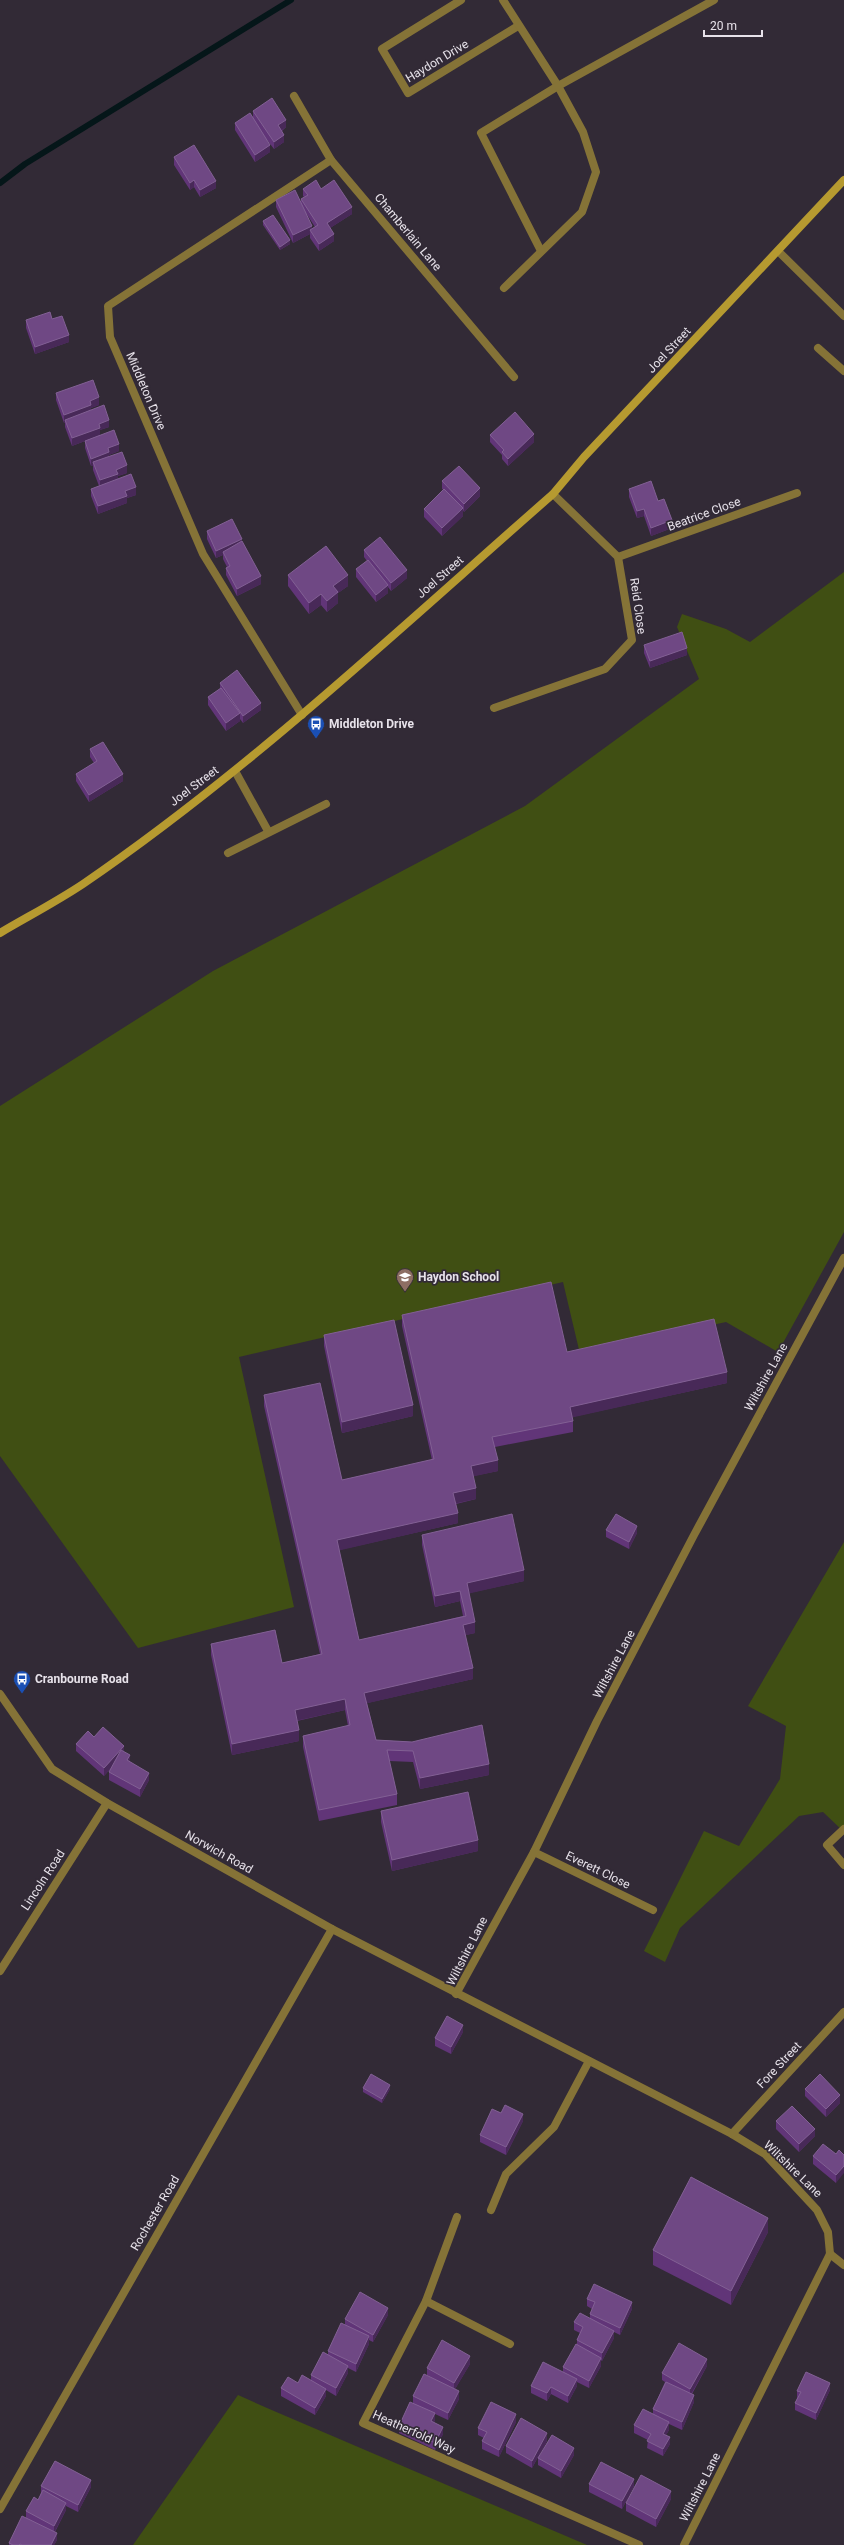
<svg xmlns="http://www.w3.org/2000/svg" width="844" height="2545" font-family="Roboto,sans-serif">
	<rect width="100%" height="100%" fill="#322a36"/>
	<g fill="#404f13">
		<polygon points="844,572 844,1232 778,1352 726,1322 580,1354 563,1282 239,1357 294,1607 138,1648 0,1456 0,1106 213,971 525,806 699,679 677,627 682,614 726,629 750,642"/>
		<polygon points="844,1542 844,1832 823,1812 799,1816 680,1928 665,1962 644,1951 704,1831 739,1846 780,1779 786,1726 748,1706"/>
		<polygon points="238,2395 267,2408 587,2545 133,2545"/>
	</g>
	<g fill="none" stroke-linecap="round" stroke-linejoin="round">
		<polyline stroke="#051619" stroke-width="6" points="0,183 25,164 291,0"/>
		<g stroke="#857337" stroke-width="8">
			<polyline points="461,0 382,49 408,93 518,26"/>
			<polyline points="503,0 558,86 583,132 596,172 582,212 504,288"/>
			<polyline points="294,96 331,160 514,377"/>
			<polyline points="541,251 481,133 558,86 714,0"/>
			<polyline points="778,251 844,316"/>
			<polyline points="818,348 844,371"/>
			<polyline points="618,557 797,493"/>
			<polyline points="494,708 605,669 632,640 618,557 553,494"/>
			<polyline points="302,715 203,554 110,337 108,306 331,160"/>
			<polyline points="235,771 268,831"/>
			<polyline points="228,853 326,804"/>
			<polyline points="0,1694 52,1769 107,1803 332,1929 732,2134 765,2154 817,2210 828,2232 830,2254 684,2545"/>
			<polyline points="844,1829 827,1845 844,1865"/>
			<polyline points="534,1852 653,1910"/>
			<polyline points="0,1971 107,1803"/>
			<polyline points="456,1994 534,1852 597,1721 694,1535 844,1258"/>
			<polyline points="732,2134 844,2012"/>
			<polyline points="491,2210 506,2174 554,2127 589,2061"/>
			<polyline points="457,2217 426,2301 363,2423 639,2545"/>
			<polyline points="830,2254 844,2265"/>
			<polyline points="426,2301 510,2344"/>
			<polyline points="0,2509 332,1929"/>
		</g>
		<path stroke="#b69a30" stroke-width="8" d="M0 933C27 917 56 902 83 884 251 769 400 628 553 494L584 457 844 180"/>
	</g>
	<g fill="#613578" fill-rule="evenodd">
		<polygon points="253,111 286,127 282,131 284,142 274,149 267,140 270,152 255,162 235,130 235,123 253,117"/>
		<polygon points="174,157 216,188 200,197 194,187 190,190 174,165"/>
		<path d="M303 189H321L352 214 330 228 334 241 319 251 310 238V234L293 243 276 207V200L301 203V199L304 197 303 196ZM306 213 315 227 312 229Z"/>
		<polygon points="263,221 290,244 280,250 263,225"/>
		<polygon points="52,319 69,342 35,354 26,328 26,320"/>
		<polygon points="56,393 99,405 91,408 91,410 109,427 100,430 100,435 119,451 109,455 109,456 127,473 118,476 118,479 136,495 127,498 127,503 98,514 91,496 91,489 99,486 93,470 93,466 91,466 85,448 85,441 72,446 65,427 65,422 64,423 56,400"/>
		<polygon points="490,435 534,442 508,466 502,459 502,455 490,442"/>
		<polygon points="442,481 480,496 464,512 463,510 463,516 442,536 424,517 424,509 444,490 442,489"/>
		<polygon points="629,489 658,501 672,528 651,536 644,516 637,518 629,497"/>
		<polygon points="207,531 242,542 261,584 237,596 226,575 226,568 227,567 223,559 223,555 216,558 207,539"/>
		<polygon points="364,550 407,578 391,591 388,587 388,593 376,602 356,577 356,569 367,561 364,557"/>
		<polygon points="288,575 348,586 338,593 338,603 327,612 321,605 309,614 288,586"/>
		<polygon points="644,645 687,655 650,668 644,653"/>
		<polygon points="220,683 261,710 243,723 240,719 240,721 226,731 208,705 208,697 220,689"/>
		<polygon points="90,749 123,781 89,802 76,781 76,774 94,763 90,757"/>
		<polygon points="402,1315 567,1352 727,1383 572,1417 573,1421 573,1432 495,1447 498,1471 473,1476 476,1499 456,1504 458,1523 339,1550 359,1640 463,1616 460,1601 435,1607 422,1545 422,1535 524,1581 469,1593 475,1633 465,1635 473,1679 367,1703 376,1740 412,1742 489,1775 420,1789 413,1762 389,1761 397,1794 397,1805 319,1821 303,1747 303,1736 348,1726 345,1710 297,1721 299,1741 232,1755 211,1655 211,1644 282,1663 320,1654 264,1406 264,1395 342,1480 432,1460 402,1326"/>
		<polygon points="324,1335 413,1416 342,1433 324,1346"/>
		<polygon points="606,1530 637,1533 629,1549 606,1537"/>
		<polygon points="94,1737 124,1752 130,1762 149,1780 140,1797 109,1780 109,1772 112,1767 104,1776 76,1751 76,1744"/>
		<polygon points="381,1811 478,1851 392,1871 381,1822"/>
		<polygon points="463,2032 451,2054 435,2046 435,2038"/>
		<polygon points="363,2088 390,2089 382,2103 363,2092"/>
		<polygon points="805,2089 840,2103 826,2117 805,2096"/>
		<polygon points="501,2113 523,2121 506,2155 480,2142 480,2135"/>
		<polygon points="776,2121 815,2136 799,2152 776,2129"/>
		<polygon points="839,2150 836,2183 813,2164 813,2156 836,2154"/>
		<polygon points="768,2232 731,2305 653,2265 653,2250"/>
		<polygon points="587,2299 632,2309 620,2335 614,2332 614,2338 602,2361 601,2360 601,2366 589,2388 577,2382 577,2386 568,2403 551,2394 547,2401 531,2393 531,2386 563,2372 563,2367 577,2345 577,2340 580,2333 574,2330 574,2322 590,2318 590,2314 592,2309 587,2306"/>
		<polygon points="388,2315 373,2342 369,2340 369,2344 356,2372 348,2368 348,2373 336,2396 326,2390 326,2396 315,2415 281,2396 281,2388 298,2383 311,2380 311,2375 328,2355 328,2351 345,2325 345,2319"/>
		<polygon points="470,2364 455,2389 459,2399 448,2420 435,2414 435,2420 434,2422 443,2434 435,2450 399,2433 399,2426 413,2403 413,2396 432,2378 427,2375 427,2368"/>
		<polygon points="707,2366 692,2394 694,2402 682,2430 669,2424 669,2430 666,2435 670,2444 663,2456 647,2448 648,2440 634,2433 634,2425 653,2414 653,2409 665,2382 662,2380 662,2373"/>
		<polygon points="830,2390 816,2420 795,2410 795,2403 797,2398 797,2391"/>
		<polygon points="516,2422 499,2457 482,2449 482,2441 484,2438 478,2435 478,2428"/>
		<polygon points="547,2441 532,2468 506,2453 506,2446"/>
		<polygon points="574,2455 561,2478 538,2465 538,2458"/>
		<polygon points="589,2484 634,2486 622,2509 589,2492"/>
		<polygon points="41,2486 91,2487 78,2512 66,2506 66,2510 55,2532 57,2540 54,2545 9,2545 9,2543 26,2518 26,2511 38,2500 41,2493"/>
		<polygon points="671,2499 656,2527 626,2511 626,2503"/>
	</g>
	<g fill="#482958">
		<polygon points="286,120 286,127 278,133 278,125"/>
		<polygon points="284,135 284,142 274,149 274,142"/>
		<polygon points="270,145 270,152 255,162 255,155"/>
		<polygon points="194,180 194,187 190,190 190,183"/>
		<polygon points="216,181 216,188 200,197 200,190"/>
		<polygon points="352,207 352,214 327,230 327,223"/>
		<polygon points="312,226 312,233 310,230 310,234 293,243 293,235"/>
		<polygon points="334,234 334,241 319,251 319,244"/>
		<polygon points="290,240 290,244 280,250 280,247"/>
		<polygon points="69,335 69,342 35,354 35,347"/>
		<polygon points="99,397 99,405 91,408 91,413 65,420 65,422 64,423 64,415 90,401"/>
		<polygon points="109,420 109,427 100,430 100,435 72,446 72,438 99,424"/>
		<polygon points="534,434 534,442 508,466 508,459"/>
		<polygon points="119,444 119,451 109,455 109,460 93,462 93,466 91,466 91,459 108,448"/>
		<polygon points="127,465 127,473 118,476 118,481 100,488 100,480 116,470"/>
		<polygon points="136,487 136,495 127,498 127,503 98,514 98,506 125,491"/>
		<polygon points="480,488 480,496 464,512 464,504"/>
		<polygon points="463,508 463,516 442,536 442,528"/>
		<polygon points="644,509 644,516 637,518 637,511"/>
		<polygon points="672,520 672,528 651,536 651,528"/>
		<polygon points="242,539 242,546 223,552 223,555 216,558 216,551"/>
		<polygon points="407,570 407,578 391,591 391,583"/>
		<polygon points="348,575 348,586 338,593 338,603 327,612 327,601 333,586"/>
		<polygon points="261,576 261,584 237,596 237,589"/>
		<polygon points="388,585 388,593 376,602 376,595"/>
		<polygon points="321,594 321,605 309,614 309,603"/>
		<polygon points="687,648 687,655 650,668 650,661"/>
		<polygon points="261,703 261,710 243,723 243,716"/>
		<polygon points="240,713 240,721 226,731 226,723"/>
		<polygon points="123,774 123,781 89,802 89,795"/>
		<polygon points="727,1372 727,1383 570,1418 570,1407"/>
		<polygon points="413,1405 413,1416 342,1433 342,1422"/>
		<polygon points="498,1460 498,1471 471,1477 471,1466"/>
		<polygon points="476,1488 476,1499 453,1504 453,1493"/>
		<polygon points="458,1513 458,1523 337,1551 337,1540"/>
		<polygon points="637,1526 637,1533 629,1549 629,1542"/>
		<polygon points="524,1570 524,1581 467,1594 467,1583"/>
		<polygon points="460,1591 460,1601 435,1607 435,1596"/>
		<polygon points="475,1622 475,1633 463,1636 463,1625"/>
		<polygon points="473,1668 473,1679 364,1704 364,1693"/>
		<polygon points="345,1699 345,1710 295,1721 295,1710"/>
		<polygon points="299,1730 299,1741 232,1755 232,1744"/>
		<polygon points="124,1746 124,1753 104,1776 104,1768"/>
		<polygon points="130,1755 130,1762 127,1760"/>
		<polygon points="489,1764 489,1775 420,1789 420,1778"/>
		<polygon points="149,1773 149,1780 140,1797 140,1789"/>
		<polygon points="478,1840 478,1851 392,1871 392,1860"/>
		<polygon points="463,2025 463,2032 451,2054 451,2047"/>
		<polygon points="390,2085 390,2089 382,2103 382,2099"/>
		<polygon points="840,2095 840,2103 826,2117 826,2109"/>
		<polygon points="523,2114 523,2121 506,2155 506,2147"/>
		<polygon points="815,2129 815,2136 799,2152 799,2144"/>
		<polygon points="844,2166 844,2173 836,2183 836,2175"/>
		<polygon points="768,2218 768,2232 731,2305 731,2291"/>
		<polygon points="632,2302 632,2309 620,2335 620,2328"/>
		<polygon points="388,2308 388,2315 373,2342 373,2335"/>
		<polygon points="614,2331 614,2338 602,2361 602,2353"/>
		<polygon points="369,2336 369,2344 356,2372 356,2364"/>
		<polygon points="470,2356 470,2364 454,2391 454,2383"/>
		<polygon points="601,2358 601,2366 589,2388 589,2381"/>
		<polygon points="707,2359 707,2366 690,2396 690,2389"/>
		<polygon points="348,2366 348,2373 336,2396 336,2388"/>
		<polygon points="577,2379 577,2386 568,2403 568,2396"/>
		<polygon points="830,2383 830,2390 816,2420 816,2413"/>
		<polygon points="551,2387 551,2394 547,2401 547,2393"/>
		<polygon points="326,2389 326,2396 315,2415 315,2408"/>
		<polygon points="459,2391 459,2399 448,2420 448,2413"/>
		<polygon points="694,2395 694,2402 682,2430 682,2422"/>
		<polygon points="435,2413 435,2420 431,2428 431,2421"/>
		<polygon points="516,2414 516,2422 499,2457 499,2450"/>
		<polygon points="669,2422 669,2430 663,2441 663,2434"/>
		<polygon points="443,2427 443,2434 435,2450 435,2443"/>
		<polygon points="547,2433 547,2441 532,2468 532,2461"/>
		<polygon points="670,2437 670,2444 663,2456 663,2449"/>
		<polygon points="574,2448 574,2455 561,2478 561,2471"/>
		<polygon points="634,2479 634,2486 622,2509 622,2501"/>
		<polygon points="91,2480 91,2487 78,2512 78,2505"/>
		<polygon points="671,2491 671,2499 656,2527 656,2519"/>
		<polygon points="66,2503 66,2510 54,2533 54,2526"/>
		<polygon points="57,2533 57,2540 54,2545 51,2545"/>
	</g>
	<g fill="#6f4884" stroke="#826094">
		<polygon points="272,98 286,120 278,125 284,135 274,142 253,111"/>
		<polygon points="250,113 270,145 255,155 235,123"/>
		<polygon points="194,145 216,181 200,190 194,180 190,183 174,157"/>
		<polygon points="316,180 321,189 334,180 352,207 327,223 334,234 319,244 310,230 318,225 301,199 308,195 303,189"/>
		<polygon points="295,190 312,226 293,235 276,200"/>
		<polygon points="273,215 290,240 280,247 263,221"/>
		<polygon points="50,312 52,319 62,316 69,335 35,347 26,320"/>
		<polygon points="93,380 99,397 90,401 91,405 64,415 56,393"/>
		<polygon points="104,405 109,420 99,424 100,428 72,438 65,420"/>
		<polygon points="515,412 534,434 508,459 502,452 504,450 490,435"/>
		<polygon points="114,430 119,444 108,448 109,452 91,459 85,441"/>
		<polygon points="122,452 127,465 116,470 118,474 100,480 93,462"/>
		<polygon points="459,466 480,488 464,504 442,481"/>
		<polygon points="131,474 136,487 125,491 127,496 98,506 91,489"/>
		<polygon points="651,481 658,501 664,499 672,520 651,528 644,509 637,511 629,489"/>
		<polygon points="444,489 463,508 442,528 424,509"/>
		<polygon points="232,519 242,539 216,551 207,531"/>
		<polygon points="380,537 407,570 391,583 364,550"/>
		<polygon points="242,541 261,576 237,589 226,568 230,566 223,552"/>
		<polygon points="326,546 348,575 333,586 338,592 327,601 321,594 309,603 288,575"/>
		<polygon points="368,560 388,585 376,595 356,569"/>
		<polygon points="682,632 687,648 650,661 644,645"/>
		<polygon points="237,670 261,703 243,716 220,683"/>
		<polygon points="221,688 240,713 226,723 208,697"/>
		<polygon points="103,742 123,774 89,795 76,774 97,761 90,749"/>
		<polygon points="551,1282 567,1352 714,1319 727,1372 570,1407 573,1421 492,1437 498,1460 471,1466 476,1488 453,1493 458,1513 337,1540 359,1640 466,1616 460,1591 435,1596 422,1535 512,1514 524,1570 467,1583 475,1622 463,1625 473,1668 364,1693 376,1740 412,1742 482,1725 489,1764 420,1778 413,1751 387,1750 397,1794 319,1810 303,1736 350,1725 345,1699 295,1710 299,1730 232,1744 211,1644 275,1630 282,1663 322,1654 264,1395 320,1383 342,1480 434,1459 402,1315"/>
		<polygon points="394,1320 413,1405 342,1422 324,1335"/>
		<polygon points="616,1514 637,1526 629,1542 606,1530"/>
		<polygon points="103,1727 124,1746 104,1768 76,1744 88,1731 94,1737"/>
		<polygon points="121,1750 130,1755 127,1760 149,1773 140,1789 109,1772"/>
		<polygon points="468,1792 478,1840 392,1860 381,1811"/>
		<polygon points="447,2016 463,2025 451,2047 435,2038"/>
		<polygon points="371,2074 390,2085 382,2099 363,2088"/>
		<polygon points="820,2074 840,2095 826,2109 805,2089"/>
		<polygon points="505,2105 523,2114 506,2147 480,2135 492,2109 501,2113"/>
		<polygon points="792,2106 815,2129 799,2144 776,2121"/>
		<polygon points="823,2144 836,2154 839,2150 844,2155 844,2166 836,2175 813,2156"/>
		<polygon points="691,2177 768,2218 731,2291 653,2250"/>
		<polygon points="594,2284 632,2302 620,2328 590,2314 595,2302 587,2299"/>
		<polygon points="360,2292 388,2308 373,2335 345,2319"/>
		<polygon points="580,2313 614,2331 602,2353 577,2340 583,2327 574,2322"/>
		<polygon points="341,2323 369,2336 356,2364 328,2351"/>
		<polygon points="442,2340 470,2356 454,2383 427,2368"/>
		<polygon points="679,2343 707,2359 690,2389 662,2373"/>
		<polygon points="576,2344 601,2358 589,2381 563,2367"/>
		<polygon points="323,2352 348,2366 336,2388 311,2375"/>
		<polygon points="543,2362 577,2379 568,2396 551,2387 547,2393 531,2386"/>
		<polygon points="806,2372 830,2383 816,2413 795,2403 801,2392 797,2391"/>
		<polygon points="424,2374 459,2391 448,2413 413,2396"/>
		<polygon points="302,2375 326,2389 315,2408 281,2388 288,2377 298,2383"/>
		<polygon points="666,2382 694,2395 682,2422 653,2409"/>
		<polygon points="410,2402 435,2413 431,2421 443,2427 435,2443 399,2426"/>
		<polygon points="491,2402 516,2414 499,2450 482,2441 487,2432 478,2428"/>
		<polygon points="643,2409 669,2422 663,2434 670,2437 663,2449 647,2441 651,2434 634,2425"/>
		<polygon points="521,2418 547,2433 532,2461 506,2446"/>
		<polygon points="552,2435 574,2448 561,2471 538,2458"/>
		<polygon points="55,2461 91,2480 78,2505 41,2486"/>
		<polygon points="601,2462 634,2479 622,2501 589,2484"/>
		<polygon points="641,2475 671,2491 656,2519 626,2503"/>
		<polygon points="43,2490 66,2503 54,2526 26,2511 34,2497 38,2500"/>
		<polygon points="22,2516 57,2533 51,2545 22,2545 20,2544 19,2545 13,2545 9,2543"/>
	</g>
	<defs>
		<g id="bus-pin" transform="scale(0.9)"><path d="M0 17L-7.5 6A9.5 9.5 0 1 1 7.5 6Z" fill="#1a4fb4" stroke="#322a36"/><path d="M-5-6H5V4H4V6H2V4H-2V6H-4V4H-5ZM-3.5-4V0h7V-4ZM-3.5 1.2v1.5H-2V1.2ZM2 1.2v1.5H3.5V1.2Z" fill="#fff"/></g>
		<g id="school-pin" transform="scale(0.9)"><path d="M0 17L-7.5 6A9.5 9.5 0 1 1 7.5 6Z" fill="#8d6e63" stroke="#322a36"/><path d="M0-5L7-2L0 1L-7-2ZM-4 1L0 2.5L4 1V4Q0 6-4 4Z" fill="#fff"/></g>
	</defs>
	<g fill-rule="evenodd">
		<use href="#bus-pin" x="316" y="724"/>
		<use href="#school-pin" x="405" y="1277"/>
		<use href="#bus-pin" x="22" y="1679"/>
	</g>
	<g text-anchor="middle" stroke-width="3.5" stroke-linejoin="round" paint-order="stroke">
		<g font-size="12" fill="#e7e2ea" stroke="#322a36">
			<text transform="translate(437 61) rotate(-31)" y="4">Haydon Drive</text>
			<text transform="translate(408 232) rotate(50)" y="4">Chamberlain Lane</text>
			<text transform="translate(669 350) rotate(-47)" y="4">Joel Street</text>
			<text transform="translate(146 391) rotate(67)" y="4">Middleton Drive</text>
			<text transform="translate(704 514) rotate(-20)" y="4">Beatrice Close</text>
			<text transform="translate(440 577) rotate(-41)" y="4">Joel Street</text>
			<text transform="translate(638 606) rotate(82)" y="4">Reid Close</text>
			<text transform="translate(194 786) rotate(-37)" y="4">Joel Street</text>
			<text transform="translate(766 1377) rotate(-61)" y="4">Wiltshire Lane</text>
			<text transform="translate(614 1664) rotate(-62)" y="4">Wiltshire Lane</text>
			<text transform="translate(219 1852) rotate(29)" y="4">Norwich Road</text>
			<text transform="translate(598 1870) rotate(26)" y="4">Everett Close</text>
			<text transform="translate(43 1880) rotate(-57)" y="4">Lincoln Road</text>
			<text transform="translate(467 1951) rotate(-63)" y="4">Wiltshire Lane</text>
			<text transform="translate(779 2065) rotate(-47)" y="4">Fore Street</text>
			<text transform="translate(793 2169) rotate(44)" y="4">Wiltshire Lane</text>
			<text transform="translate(155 2213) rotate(-60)" y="4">Rochester Road</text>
			<text transform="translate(414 2432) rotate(24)" y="4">Heatherfold Way</text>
			<text transform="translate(700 2487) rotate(-63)" y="4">Wiltshire Lane</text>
		</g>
		<g font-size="12" font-weight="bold" fill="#e7e2ea" stroke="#322a36" text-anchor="start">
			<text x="329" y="728">Middleton Drive</text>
			<text x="418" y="1281">Haydon School</text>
			<text x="35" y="1683">Cranbourne Road</text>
		</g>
	</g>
	<path d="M704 30v6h58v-6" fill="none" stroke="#e7e2ea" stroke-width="2"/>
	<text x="710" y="30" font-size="12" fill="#e7e2ea" stroke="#322a36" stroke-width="3" paint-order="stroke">20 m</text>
</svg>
